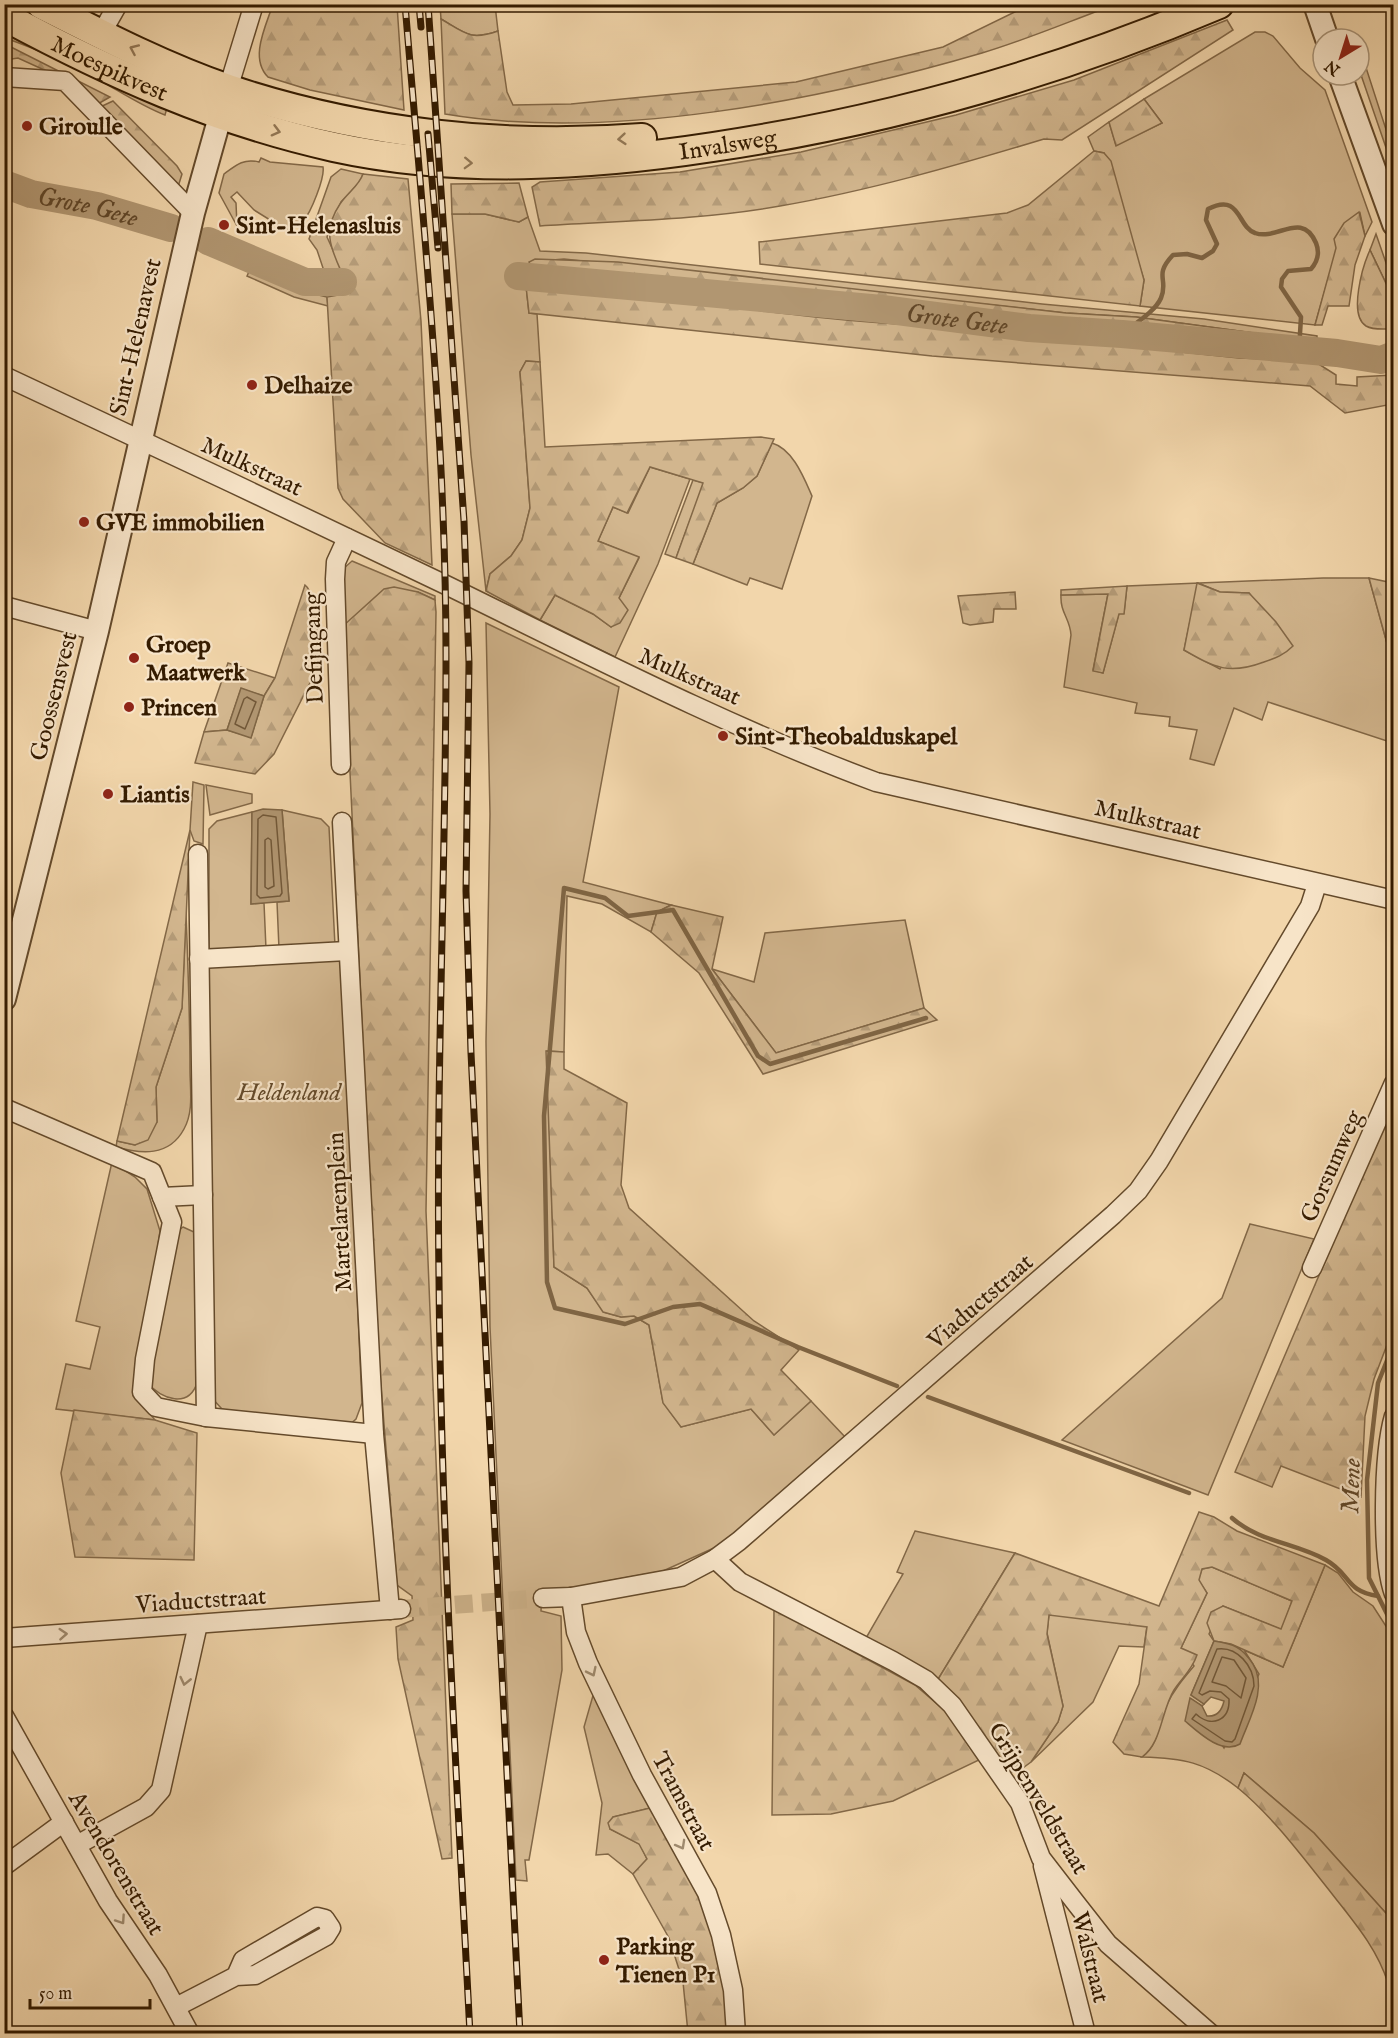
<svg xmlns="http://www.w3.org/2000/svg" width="1398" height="2038" font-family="'IM FELL English',serif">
	<defs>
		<pattern id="forest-firs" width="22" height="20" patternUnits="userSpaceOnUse" patternTransform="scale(1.5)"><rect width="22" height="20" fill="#d2b68e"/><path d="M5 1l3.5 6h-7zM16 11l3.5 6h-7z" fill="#b59c79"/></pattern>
	</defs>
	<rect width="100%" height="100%" fill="#f2d6ab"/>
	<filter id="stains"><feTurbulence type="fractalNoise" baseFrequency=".00333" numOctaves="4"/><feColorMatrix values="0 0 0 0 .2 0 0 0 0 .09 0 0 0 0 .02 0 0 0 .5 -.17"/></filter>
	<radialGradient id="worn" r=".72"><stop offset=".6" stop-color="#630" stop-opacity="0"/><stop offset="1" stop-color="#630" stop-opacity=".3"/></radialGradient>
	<g fill="#d2b68e" stroke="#836847" stroke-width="1.5" fill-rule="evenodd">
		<path d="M440 5H495L498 31C470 41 465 33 441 19Z"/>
		<path d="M4 28 168 104 165 115C147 108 132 99 115 89 80 69 43 51 5 38Z"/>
		<polygon points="1255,32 1265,32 1273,36 1300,68 1325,90 1372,222 1365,236 1360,213 1335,239 1337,248 1315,325 1140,306 1144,280 1104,153 1094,151 1088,137 1109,122 1116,145 1162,123 1144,99"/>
		<polygon points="1359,46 1393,151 1393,168 1359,69"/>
		<path d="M261 158 270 162 323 167C325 177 311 213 303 221 298 225 292 227 286 230L254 210 237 192 231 197 236 203 237 226 219 193 224 174C236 165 244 158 259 162Z"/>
		<polygon points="341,169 363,174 360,182 341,202 327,237 343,272 324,271 317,250 309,239 331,177"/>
		<polygon points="452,214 485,214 519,222 528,217 540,251 586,253 1042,304 1204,319 1317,336 1317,346 1313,347 1313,341 1136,317 1066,313 564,259 530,262 530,267 523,266 515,272 515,281 526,286 529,313 537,314 540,362 526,361 520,372 530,508 522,540 511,556 490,574 486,591 471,455"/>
		<polygon points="1376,234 1393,283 1393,298 1370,250"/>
		<polygon points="251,267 293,289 327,297 328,306 294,297 247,276"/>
		<path d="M772 443C793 449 804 478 812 496L782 589 750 578 747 585 693 564 717 503 743 488 757 476Z"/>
		<polygon points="650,467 690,479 658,564 615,657 540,620 555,595 593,614 611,627 619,598 639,558 598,541 613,507 628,513"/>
		<polygon points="693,480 704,483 676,558 665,554"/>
		<polygon points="352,561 435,596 435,600 418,592 343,626 343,569"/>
		<path d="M1323 578H1369L1393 665V743L1268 702 1262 720 1234 708 1214 765 1190 759 1197 730 1169 726 1170 717 1135 713 1137 703 1064 687 1071 635C1070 618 1060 613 1061 595L1108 594 1093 670 1103 673 1119 613H1124L1127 586ZM1198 583 1220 592 1249 593 1258 605 1220 669 1184 650Z"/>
		<polygon points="486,623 619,687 583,882 671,905 657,912 651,932 602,904 567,896 564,1052 547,1051 554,1267 587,1288 604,1312 621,1317 634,1316 649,1325 663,1402 681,1427 751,1409 774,1435 811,1401 846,1438 725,1543 663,1571 596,1583 568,1592 542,1591 541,1611 561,1616 562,1670 529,1860 525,1860 527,1881 516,1880 490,1327 486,1042 490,814"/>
		<polygon points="228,663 275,678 264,696 241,689 227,730 204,732"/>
		<polygon points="193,782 204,785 203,844 194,841 190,830"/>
		<polygon points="206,785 252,794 252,803 210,815"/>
		<polygon points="282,810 321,819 329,827 335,946 279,949 277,902 289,901"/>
		<polygon points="252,812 251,904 264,903 266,949 209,953 209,829 217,821"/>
		<path d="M186 913C188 965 190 1018 190 1070 190 1089 194 1111 184 1129 169 1157 141 1154 116 1147L117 1141 135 1145 157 1122 156 1087 182 1008Z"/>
		<polygon points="905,920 924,1008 776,1053 712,969 754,982 765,933"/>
		<polygon points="342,960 362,1403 356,1419 348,1426 229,1411 222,1409 211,1397 205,965"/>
		<polygon points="112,1162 135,1177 147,1189 160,1231 136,1397 155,1420 56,1409 66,1364 90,1369 100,1327 76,1321"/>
		<polygon points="1250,1224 1314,1239 1208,1495 1062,1440 1222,1298"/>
		<path d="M183 1227 194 1232 196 1243 197 1383C189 1408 161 1400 148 1383L175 1233Z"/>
		<polygon points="915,1531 1015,1553 937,1681 866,1638 903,1574 897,1572"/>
		<path d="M1325 1565 1338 1573 1353 1592 1373 1606 1393 1637V1921L1314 1833 1244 1773 1238 1788C1205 1762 1183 1758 1142 1757 1159 1745 1158 1724 1166 1706 1173 1691 1183 1679 1194 1666L1181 1648 1207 1593 1198 1580 1202 1569 1212 1567 1292 1601 1282 1630 1223 1606 1209 1634 1214 1641 1191 1695 1204 1704 1202 1706 1191 1699 1224 1748 1259 1674 1244 1650 1283 1667Z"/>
		<polygon points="1049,1614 1147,1626 1144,1647 1119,1646 1093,1702 1031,1762 1058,1722 1063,1706 1047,1633"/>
		<polygon points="594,1692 650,1808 613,1817 610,1829 640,1844 647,1859 633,1874 608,1854 596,1855 602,1803 584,1727"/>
	</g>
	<g fill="url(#forest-firs)" stroke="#836847" stroke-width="1.5">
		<path d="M273 4 397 5 404 110 310 90 268 77C249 58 266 26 273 4Z"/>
		<path d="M1031 4 1114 5C1070 21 1026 40 982 53 821 100 612 142 445 114L441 19C465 33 470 41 498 31L507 92 513 105 571 104 796 82 943 47Z"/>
		<path d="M1227 20 1233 30 1062 140 1044 139C958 165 868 191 780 206 701 220 619 221 540 226L532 187 540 182 680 172 801 152 956 115 1074 80Z"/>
		<polygon points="5,44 110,97 96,105 75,84 18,58 5,60"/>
		<polygon points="1144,99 1162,123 1116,146 1109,122"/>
		<polygon points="113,101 177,166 182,174 177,190 98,108"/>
		<polygon points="1094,151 1104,153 1111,161 1144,280 1140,306 760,264 759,242 1007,213 1028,205"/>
		<path d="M363 174 408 179 421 321 432 565 385 543 343 499 338 488 327 297 350 293C338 258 317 238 340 204 347 193 359 186 363 174Z"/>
		<polygon points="519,183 528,217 519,222 485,214 452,214 451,184"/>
		<polygon points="1359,212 1365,236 1355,265 1349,306 1328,306 1322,325 1315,325 1336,248 1334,239 1344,223"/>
		<path d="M1370 250 1393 298V339L1389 329C1381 329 1373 330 1366 326 1348 315 1363 265 1370 250Z"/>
		<polygon points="535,259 618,262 1066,313 1136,317 1313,341 1313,347 1167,332 1138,325 816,297 602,273 533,270 529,262"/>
		<path d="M534 285C664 294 793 320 922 325L1239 358 1314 361 1336 375V384L1357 386V377L1393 375V404L1345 413 1310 386 932 356 529 313 526 286Z"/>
		<polygon points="526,361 540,362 545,447 761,437 774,439 757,476 743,488 717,503 693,564 676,558 703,483 650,467 627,513 613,507 598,541 639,557 619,598 628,610 620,623 611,627 593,614 555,595 540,620 486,591 490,574 511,556 522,540 530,508 520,372"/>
		<polygon points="1369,578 1388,582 1393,595 1393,665"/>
		<path d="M1197 583 1220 592 1249 593 1276 622 1293 646C1284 655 1276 658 1264 662 1229 675 1215 668 1184 650Z"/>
		<path d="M305 585C317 594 320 654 317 669L274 754 255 774 195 763 204 732 227 730 251 737 264 696 275 678Z"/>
		<polygon points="1127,586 1124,614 1119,614 1103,673 1093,671 1108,594 1061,595 1061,590"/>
		<polygon points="394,587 418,592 435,600 436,612 426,1211 452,1858 442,1859 398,1659 396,1627 413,1620 412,1596 397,1585 377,1337 343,626 384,589"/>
		<polygon points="1015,592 1016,609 994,609 993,622 970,625 963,623 958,596"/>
		<polygon points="190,830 182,1008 156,1087 157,1122 148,1140 135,1145 117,1141"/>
		<polygon points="671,905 723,917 712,969 776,1053 924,1008 937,1020 763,1074 699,973 651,932 657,912"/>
		<polygon points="546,1051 564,1052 564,1069 627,1103 621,1185 629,1208 754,1321 799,1350 781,1370 811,1401 774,1435 751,1409 681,1427 663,1403 649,1325 634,1316 621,1317 603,1312 587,1288 554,1267"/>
		<polygon points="1393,1102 1393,1329 1374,1379 1365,1416 1361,1497 1281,1466 1272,1487 1235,1472"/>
		<polygon points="74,1410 155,1420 197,1433 194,1560 75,1557 61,1473"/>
		<path d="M1199 1512 1214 1517 1237 1531 1325 1565 1283 1667 1231 1644 1214 1641 1207 1623 1211 1612 1223 1606 1281 1629 1292 1601 1212 1567 1202 1569 1199 1580 1207 1593 1181 1648 1197 1655C1192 1670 1182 1678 1174 1690 1161 1711 1162 1743 1142 1757L1124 1754 1113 1742 1139 1684 1147 1627 1049 1615 1047 1634 1063 1706 1058 1722 1031 1762 1020 1770 1011 1772 998 1761 937 1681 1015 1553 1159 1606Z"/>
		<polygon points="774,1609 915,1685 951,1716 981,1759 893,1801 831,1814 772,1815"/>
		<path d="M1244 1773 1314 1833 1393 1921V1988L1388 1983C1376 1946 1352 1920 1329 1890 1301 1855 1273 1817 1238 1788Z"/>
		<path d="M650 1808C662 1828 677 1847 687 1868 712 1919 726 1976 727 2033H688L683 1982 669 1938 633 1874 647 1859 639 1844 610 1829 608 1823 613 1817Z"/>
	</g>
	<g fill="#b19671" stroke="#7f6544" stroke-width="1.5">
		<polygon points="241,688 264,696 251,738 227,730"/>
		<polygon points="263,809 282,810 289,901 251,904 252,812"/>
		<path d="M1214 1641C1234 1644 1242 1647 1253 1664 1268 1688 1249 1719 1240 1744 1222 1755 1199 1733 1185 1721L1190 1698 1202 1706 1207 1716C1217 1717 1222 1710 1224 1701L1211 1697 1204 1704 1191 1695Z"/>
	</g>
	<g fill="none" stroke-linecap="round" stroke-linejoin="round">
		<g stroke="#725838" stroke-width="1.5">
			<polygon points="247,697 256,702 245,729 235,724 244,699"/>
			<polygon points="263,815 276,817 282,893 280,896 260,898 257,895 258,819"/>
			<polygon points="268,838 271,840 274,886 268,889 265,887 265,840"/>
			<path d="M1217 1649C1237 1646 1254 1666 1254 1686L1235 1739 1232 1742 1225 1741 1192 1719 1196 1714C1211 1728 1230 1721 1229 1699L1221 1692 1210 1691 1202 1695 1199 1693Z"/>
			<polygon points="1222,1657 1234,1660 1246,1678 1241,1698 1226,1686 1212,1682"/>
		</g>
		<g stroke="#7f6544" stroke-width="4.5">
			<path d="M1122 334C1134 324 1155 312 1161 298 1169 279 1153 276 1173 255L1187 254 1202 258 1213 251 1217 244 1206 220 1208 209C1241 192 1237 227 1255 233 1277 241 1302 210 1316 243 1320 253 1318 261 1311 269L1288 271 1282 279 1281 287 1301 317 1299 350"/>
			<polyline points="1394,1343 1378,1383 1367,1480 1369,1578 1394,1628"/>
			<polyline points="897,1386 798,1347 700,1304 673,1307 625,1324 555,1308 547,1282 544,1116 564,888 605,898 628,916 673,910 758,1056 770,1064 926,1018"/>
			<polyline points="928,1397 1189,1493"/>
			<path d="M1232 1518C1259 1542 1296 1543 1326 1560 1351 1574 1345 1591 1378 1596"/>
		</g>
		<g stroke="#b19671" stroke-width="28">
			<path id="s1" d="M4 184 31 194 97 206 171 228"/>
			<polyline points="208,241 305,282 343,282"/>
			<path id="s2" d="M518 276 882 309 1029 328 1122 334 1337 353 1381 360 1394 355"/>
		</g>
		<polyline stroke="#ccb189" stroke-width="18" stroke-dasharray="18 9" stroke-linecap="butt" points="401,1609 543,1598"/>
		<g stroke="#644a2b" stroke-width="21">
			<g id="minor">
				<polyline points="101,34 118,4"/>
				<polyline points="4,77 65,81 193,213"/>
				<polyline points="228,89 254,4"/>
				<path d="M4 376C152 445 299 514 446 585 587 654 728 727 876 782L1394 900"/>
				<polyline points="4,606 97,631"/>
				<polyline points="341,765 335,579 336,562 347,538"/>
				<polyline points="342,822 374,1434 390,1610"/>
				<polyline points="198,854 206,1417"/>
				<polyline points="199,959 347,951"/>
				<polyline points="4,1108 152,1172 172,1222 145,1359 142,1392 156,1407 206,1417 374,1434"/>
				<polyline points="162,1197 203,1195"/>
				<polyline points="1312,1268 1394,1083"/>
				<path d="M1394 1416C1383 1454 1381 1558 1394 1594"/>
				<polyline points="715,1559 740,1582 893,1661 926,1680 952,1705 1020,1803 1041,1858 1075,1902 1108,1944 1211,2034"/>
				<polyline points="571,1597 576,1632 588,1663 642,1775 707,1893 721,1935 733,1990 736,2034"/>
				<polyline points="543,1598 571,1597 681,1577 715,1559 739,1541 1113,1215 1138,1191 1159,1161 1310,906 1317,884"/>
				<polyline points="4,1638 401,1609"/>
				<polyline points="4,1716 108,1901 158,1975 190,2034"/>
				<polyline points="77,1845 146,1807 161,1790 198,1624"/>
				<polyline points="4,1866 64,1822"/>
				<polyline points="1043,1866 1086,2034"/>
				<polyline points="176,2007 236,1976 255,1975 326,1936 331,1928 325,1919 317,1917 243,1960 236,1976"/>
			</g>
		</g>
		<g stroke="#644a2b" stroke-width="26">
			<g id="tertiary">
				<polyline points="1315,4 1327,39"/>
				<polyline points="1340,75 1394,224"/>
				<polyline points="4,999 97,631 193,213 225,99"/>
			</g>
		</g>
		<g stroke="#341b00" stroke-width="32">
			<g id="primary">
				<path d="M41 4C102 35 164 67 228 89 360 133 503 149 642 138"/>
				<path id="s3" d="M4 16C110 73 216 121 334 147 458 174 589 166 713 147 887 121 1057 73 1219 4"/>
			</g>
		</g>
		<use href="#minor" stroke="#f7e4c8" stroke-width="18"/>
		<use href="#tertiary" stroke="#f7e4c8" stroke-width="22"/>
		<use href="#primary" stroke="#f2d6ab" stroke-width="28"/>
		<g stroke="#341b00" stroke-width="7">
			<g id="rail">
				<path d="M405 4C423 221 446 439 446 656 446 864 436 1071 439 1279 441 1531 457 1782 470 2034"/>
				<polyline points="419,4 421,27"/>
				<polyline points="428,4 464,521 469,663 466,891 471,1053 520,2034"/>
				<polyline points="428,134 438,248"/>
			</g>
		</g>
		<use href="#rail" stroke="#f7e4c8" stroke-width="4.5" stroke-dasharray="14" stroke-linecap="butt"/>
	</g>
	<defs><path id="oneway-chevron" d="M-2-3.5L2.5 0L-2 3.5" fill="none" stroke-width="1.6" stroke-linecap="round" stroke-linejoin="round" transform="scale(1.5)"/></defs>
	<g stroke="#937856">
		<use href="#oneway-chevron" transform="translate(134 49) rotate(-156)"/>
		<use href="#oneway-chevron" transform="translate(276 131) rotate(15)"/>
		<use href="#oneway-chevron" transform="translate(622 139) rotate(175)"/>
		<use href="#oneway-chevron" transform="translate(468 163) rotate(2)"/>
	</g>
	<g stroke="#9f8a6e">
		<use href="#oneway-chevron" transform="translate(63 1634) rotate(-4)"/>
		<use href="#oneway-chevron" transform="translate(592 1672) rotate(64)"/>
		<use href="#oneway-chevron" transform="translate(185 1681) rotate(103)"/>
		<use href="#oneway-chevron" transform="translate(681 1845) rotate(61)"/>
		<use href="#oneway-chevron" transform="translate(121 1920) rotate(56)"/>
	</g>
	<g fill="#8f2418" stroke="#f7e4c8" stroke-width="2">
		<circle cx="27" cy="126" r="6"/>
		<circle cx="224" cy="225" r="6"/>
		<circle cx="252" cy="385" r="6"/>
		<circle cx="84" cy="522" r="6"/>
		<circle cx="134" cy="658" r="6"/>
		<circle cx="129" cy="707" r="6"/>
		<circle cx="723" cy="736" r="6"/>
		<circle cx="108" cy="794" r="6"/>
		<circle cx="604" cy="1960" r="6"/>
	</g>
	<g text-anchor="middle" stroke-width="4.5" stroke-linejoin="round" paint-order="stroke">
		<g font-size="24" fill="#341b00" stroke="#f7e4c8">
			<text dy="8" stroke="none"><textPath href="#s3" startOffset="118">Moespikvest</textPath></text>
			<text dy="8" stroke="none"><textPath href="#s3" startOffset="752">Invalsweg</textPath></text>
			<text transform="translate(135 337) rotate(-77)" y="8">Sint-Helenavest</text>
			<text transform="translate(252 466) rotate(25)" y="8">Mulkstraat</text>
			<text transform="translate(313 648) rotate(-92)" y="8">Defijngang</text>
			<text transform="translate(690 676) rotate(24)" y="8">Mulkstraat</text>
			<text transform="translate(53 696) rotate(-76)" y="8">Goossensvest</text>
			<text transform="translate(1148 819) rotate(13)" y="8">Mulkstraat</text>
			<text transform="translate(1331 1166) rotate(-66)" y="8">Gorsumweg</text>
			<text transform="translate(339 1212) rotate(-93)" y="8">Martelarenplein</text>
			<text transform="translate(980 1301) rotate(-41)" y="8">Viaductstraat</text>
			<text transform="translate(201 1600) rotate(-4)" y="8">Viaductstraat</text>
			<text transform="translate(1039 1798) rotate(59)" y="8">Grijpenveldstraat</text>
			<text transform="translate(684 1801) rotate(62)" y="8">Tramstraat</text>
			<text transform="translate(117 1863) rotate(59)" y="8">Avendorenstraat</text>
			<text transform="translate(1091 1957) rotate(76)" y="8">Walstraat</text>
		</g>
		<g font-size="24" font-weight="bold" fill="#341b00" stroke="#f7e4c8" text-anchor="start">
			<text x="39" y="134">Giroulle</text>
			<text x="236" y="233">Sint-Helenasluis</text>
			<text x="264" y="393">Delhaize</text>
			<text x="96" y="530">GVE immobilien</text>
			<text x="146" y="652">Groep<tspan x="146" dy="28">Maatwerk</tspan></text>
			<text x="141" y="715">Princen</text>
			<text x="735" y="744">Sint-Theobalduskapel</text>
			<text x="120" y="802">Liantis</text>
			<text x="616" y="1954">Parking<tspan x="616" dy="28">Tienen P1</tspan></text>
		</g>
		<g font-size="24" font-style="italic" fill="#634a2b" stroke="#f7e4c8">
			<text x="289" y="1100">Heldenland</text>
		</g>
		<g font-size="26" font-style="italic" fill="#604628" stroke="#f7e4c8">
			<text dy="9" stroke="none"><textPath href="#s1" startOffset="87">Grote Gete</textPath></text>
			<text dy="9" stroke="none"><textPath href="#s2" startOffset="441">Grote Gete</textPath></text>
			<text transform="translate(1350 1486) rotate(-88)" y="9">Mene</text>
		</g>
	</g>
	<rect width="1398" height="2038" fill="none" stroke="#f2d6ab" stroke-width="24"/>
	<rect x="6" y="6" width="1386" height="2026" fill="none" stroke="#341b00" stroke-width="3"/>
	<rect x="12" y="12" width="1374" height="2014" fill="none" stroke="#341b00" stroke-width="1.5"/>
	<g transform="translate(1341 57) rotate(218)"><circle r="28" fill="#f7e4c8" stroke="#a99478" stroke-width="1.5"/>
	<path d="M0-4.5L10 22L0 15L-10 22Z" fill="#8f2418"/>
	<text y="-9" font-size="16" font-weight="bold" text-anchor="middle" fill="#341b00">N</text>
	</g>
	<path d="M30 1999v9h120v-9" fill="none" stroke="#341b00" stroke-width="3"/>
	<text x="39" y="1999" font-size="18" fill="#341b00" stroke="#f7e4c8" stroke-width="4.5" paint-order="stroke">50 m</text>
	<rect width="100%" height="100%" filter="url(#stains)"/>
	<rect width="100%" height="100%" fill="url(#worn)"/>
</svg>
